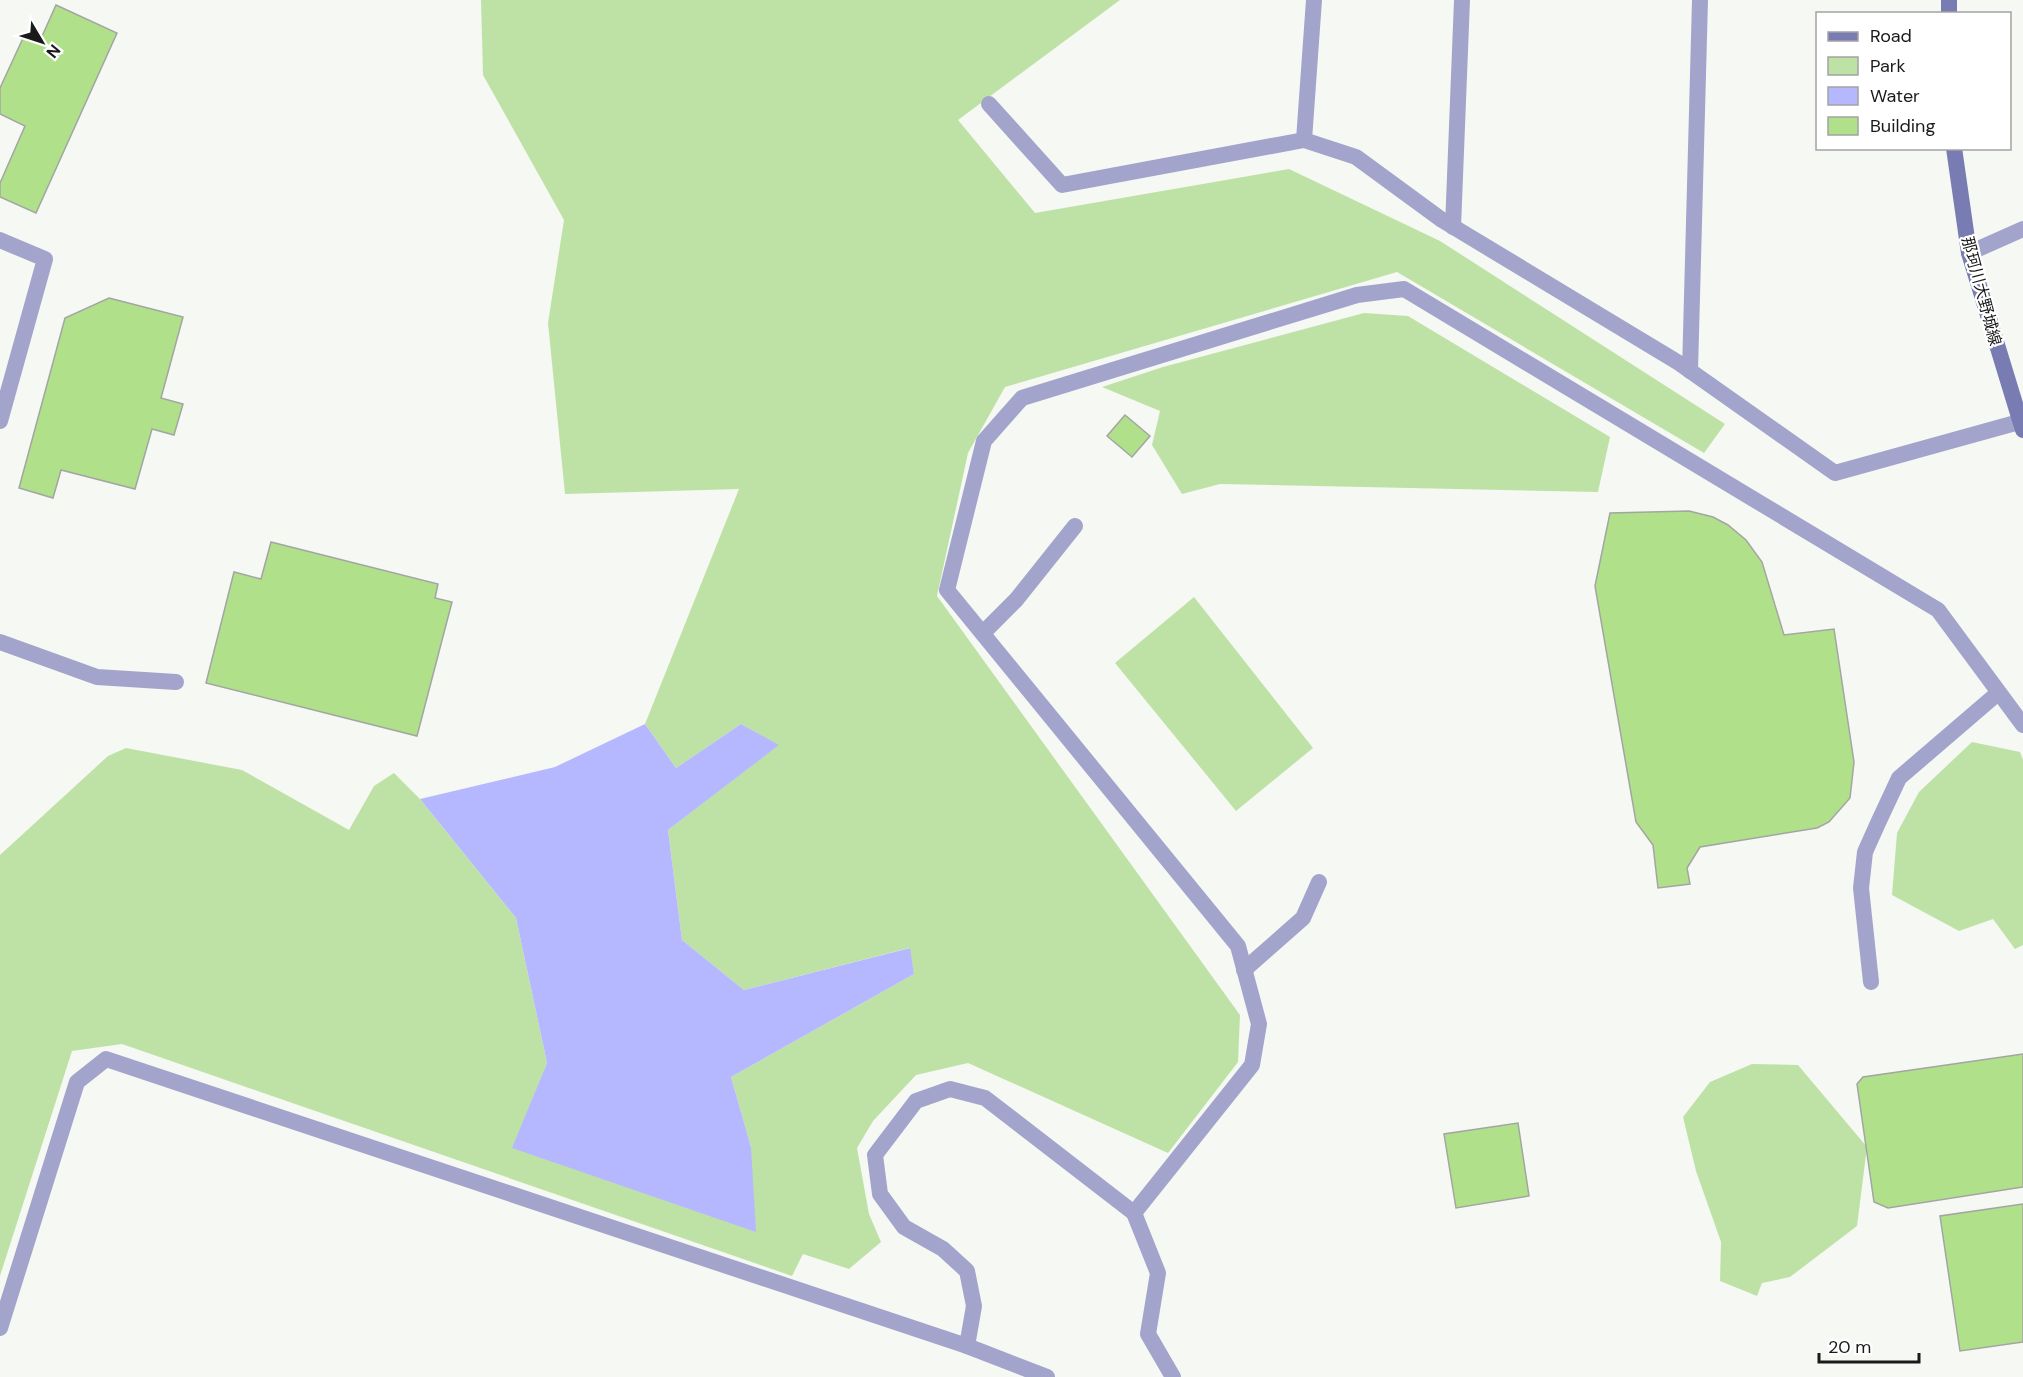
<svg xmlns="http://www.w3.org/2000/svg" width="2023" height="1377" font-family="'DM Sans','Noto Sans JP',sans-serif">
	<rect width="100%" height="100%" fill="#f6f8f4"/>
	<g fill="#bee2a5">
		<polygon points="481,0 1120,0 958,120 1035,213 1289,169 1440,241 1725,424 1704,453 1397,272 1005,387 968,453 937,596 1240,1015 1238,1062 1168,1153 968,1063 916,1075 873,1121 857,1148 869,1214 881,1242 849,1269 803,1254 792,1276 122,1044 72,1051 0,1276 0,855 108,756 126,748 242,770 349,830 374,786 394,773 420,799 516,918 547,1063 513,1148 751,1147 731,1077 914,974 909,948 744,990 682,940 668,830 778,745 741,724 676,768 645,724 739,489 565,494 548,323 564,220 483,75"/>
		<polygon points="1364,313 1408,316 1610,437 1598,492 1220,484 1182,494 1152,445 1160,411 1102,387 1163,367"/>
		<polygon points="1194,597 1313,748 1236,811 1115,663"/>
		<polygon points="1972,742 2020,752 2023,760 2023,945 2015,949 1993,919 1959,931 1892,895 1897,833 1919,792"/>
		<polygon points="1752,1064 1798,1065 1867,1147 1857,1226 1790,1277 1762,1283 1757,1296 1720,1281 1721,1242 1696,1171 1683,1117 1710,1082"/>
	</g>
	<polygon fill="#b5b8ff" points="645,724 676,768 741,724 779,745 668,830 682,940 744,990 910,948 914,974 731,1077 751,1147 756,1232 512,1148 547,1063 516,918 420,799 555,767"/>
	<g fill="#b0e18a" stroke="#a3a5a2" stroke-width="1.5">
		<polygon points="56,5 117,33 36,213 0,197 0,183 25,126 0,114 0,88 24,36 39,43"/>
		<polygon points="109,298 183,317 161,398 183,404 174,435 152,429 135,489 61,470 53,498 19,488 65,318"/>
		<polygon points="1125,415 1150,436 1132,457 1107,436"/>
		<polygon points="1689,511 1713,517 1728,525 1746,540 1762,562 1784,635 1834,629 1854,762 1850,798 1829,822 1817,828 1700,847 1687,868 1690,884 1658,888 1653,845 1636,822 1595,586 1610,513"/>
		<polygon points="271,542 438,584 435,598 452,602 417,736 206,683 234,572 261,579"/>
		<polygon points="2023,1054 2023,1187 1888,1208 1874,1202 1857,1084 1863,1077"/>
		<polygon points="1518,1123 1529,1196 1456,1208 1444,1134"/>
		<polygon points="2023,1204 2023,1342 1960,1351 1940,1216"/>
	</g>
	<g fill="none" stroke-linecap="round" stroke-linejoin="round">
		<g stroke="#a2a4cb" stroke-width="16">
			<polyline points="0,240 45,259 0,421"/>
			<polyline points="983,633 1016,600 1075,526"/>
			<polyline points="0,642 97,677 176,682"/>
			<polyline points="1244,970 1303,918 1319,882"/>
			<polyline points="1871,982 1861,888 1865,852 1878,823 1899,778 1998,693"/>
			<polyline points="1134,1213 1158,1273 1148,1334 1173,1377"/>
			<polyline points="0,1328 77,1082 106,1059 967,1346 974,1306 967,1271 943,1249 904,1227 880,1194 875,1155 916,1101 950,1089 985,1098 1134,1213 1252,1065 1259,1024 1238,946 947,590 984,441 1022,398 1357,295 1404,289 1938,610 2023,725"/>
			<polyline points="967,1346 1047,1377"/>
		</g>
		<g stroke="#a2a4cb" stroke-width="16">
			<polyline points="989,104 1062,185 1304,140 1356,157 1442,220 1679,363 1835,473 2019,422"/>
			<polyline points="1304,140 1314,0"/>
			<polyline points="1453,227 1462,0"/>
			<polyline points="1969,253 2023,229"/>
			<polyline points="1690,371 1700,0"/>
		</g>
		<g stroke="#797bb3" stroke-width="16">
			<polyline points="1949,14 1949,0"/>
			<polyline points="1954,148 1969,253 2023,430"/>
		</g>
	</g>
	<g text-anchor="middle" stroke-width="4.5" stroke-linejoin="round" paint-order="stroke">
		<g font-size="16" fill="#191a19" stroke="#fff">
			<text transform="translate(1982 291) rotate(75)" y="6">那珂川大野城線</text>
		</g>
	</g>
	<rect x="1816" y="12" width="195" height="138" fill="#ffffff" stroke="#a3a3a3" stroke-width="1.5"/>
	<rect x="1828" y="32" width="30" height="9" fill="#797bb3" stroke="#a3a3a3" stroke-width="1.5"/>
	<text x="1870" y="42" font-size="18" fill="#191a19">Road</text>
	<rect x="1828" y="57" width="30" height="18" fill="#bee2a5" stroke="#a3a3a3" stroke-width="1.5"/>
	<text x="1870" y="72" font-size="18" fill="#191a19">Park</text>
	<rect x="1828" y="87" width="30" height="18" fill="#b5b8ff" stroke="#a3a3a3" stroke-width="1.5"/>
	<text x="1870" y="102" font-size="18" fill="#191a19">Water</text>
	<rect x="1828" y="117" width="30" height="18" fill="#b0e18a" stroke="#a3a3a3" stroke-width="1.5"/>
	<text x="1870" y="132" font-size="18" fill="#191a19">Building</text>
	<g transform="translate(42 42) rotate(129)" stroke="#ffffff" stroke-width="4.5" paint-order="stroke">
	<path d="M0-4.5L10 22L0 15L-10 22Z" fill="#191a19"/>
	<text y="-9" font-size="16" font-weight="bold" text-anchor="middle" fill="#191a19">N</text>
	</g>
	<path d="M1819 1353v9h100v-9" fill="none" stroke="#191a19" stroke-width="3"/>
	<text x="1828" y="1353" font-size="18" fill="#191a19" stroke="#ffffff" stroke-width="4.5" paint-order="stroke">20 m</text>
</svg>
